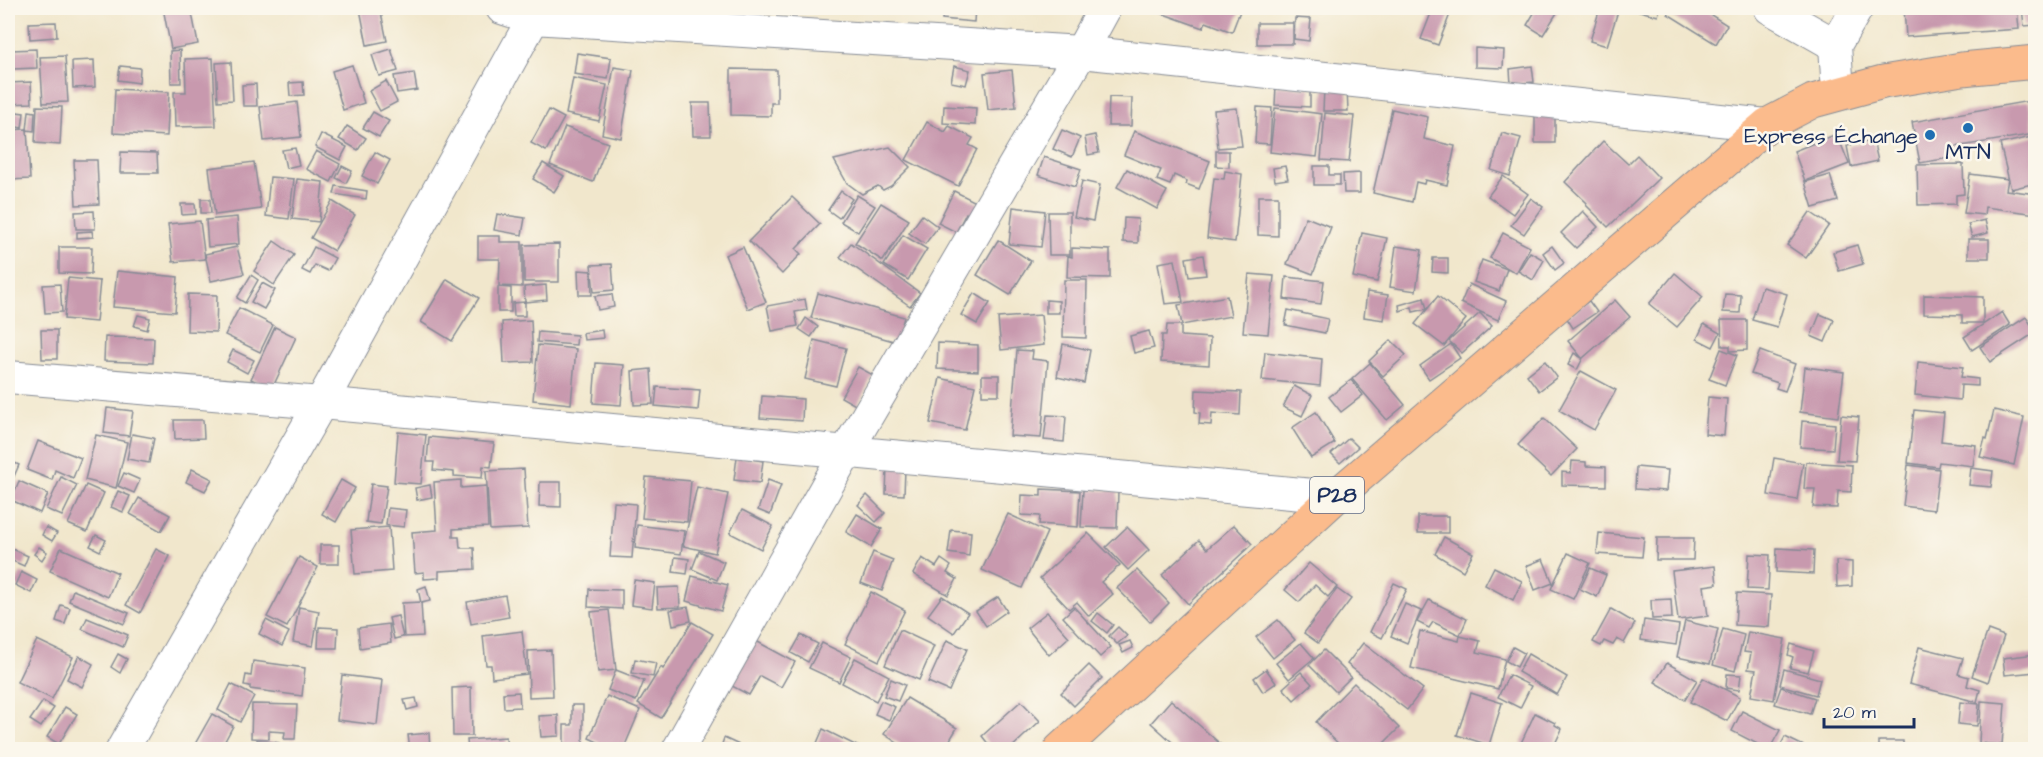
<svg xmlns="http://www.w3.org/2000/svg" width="2043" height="757" font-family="'Architects Daughter',sans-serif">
	<rect width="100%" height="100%" fill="#fbf7ec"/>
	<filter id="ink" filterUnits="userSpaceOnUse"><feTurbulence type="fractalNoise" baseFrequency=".0167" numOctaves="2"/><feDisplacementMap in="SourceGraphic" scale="12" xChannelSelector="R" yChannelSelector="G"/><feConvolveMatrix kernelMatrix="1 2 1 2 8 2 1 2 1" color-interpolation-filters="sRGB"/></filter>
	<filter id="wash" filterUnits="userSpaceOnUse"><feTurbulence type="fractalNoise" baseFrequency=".008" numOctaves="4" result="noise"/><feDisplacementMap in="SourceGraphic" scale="24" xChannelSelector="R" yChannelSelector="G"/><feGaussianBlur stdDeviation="1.35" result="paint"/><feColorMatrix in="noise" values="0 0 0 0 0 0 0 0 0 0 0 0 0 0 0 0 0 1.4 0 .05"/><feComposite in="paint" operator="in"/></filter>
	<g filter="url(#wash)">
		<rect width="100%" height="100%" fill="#f1e7cc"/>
		<g id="blocks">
			<g fill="#c899ae">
				<polygon points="163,8 191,8 198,44 171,49"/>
				<polygon points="369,8 380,8 387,41 367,45 360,9"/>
				<polygon points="943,8 975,8 974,22 942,19"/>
				<polygon points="1147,8 1230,8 1240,11 1232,32 1206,22 1203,28"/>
				<polygon points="1433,8 1452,9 1438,45 1421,39"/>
				<polygon points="1537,8 1560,8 1543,35 1527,25"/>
				<polygon points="1600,8 1619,8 1607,46 1590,41"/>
				<polygon points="1629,8 1660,8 1658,16"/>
				<polygon points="1672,8 1700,8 1727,25 1716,44 1668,14"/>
				<polygon points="1904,8 2017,8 2019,29 1906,37"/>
				<polygon points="2022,8 2036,8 2036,25 2024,26"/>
				<polygon points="1295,18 1311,19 1309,41 1294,39"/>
				<polygon points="56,22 57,37 30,39 29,23"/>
				<rect x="1257" y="23" width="36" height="21"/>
				<polygon points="1475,48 1504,50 1503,68 1475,67"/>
				<polygon points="36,49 37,68 13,69 12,50"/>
				<polygon points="391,49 398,71 379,76 372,55"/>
				<polygon points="180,50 181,83 171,83 170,51"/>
				<polygon points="577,53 611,58 608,79 574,74"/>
				<polygon points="65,56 68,102 43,103 40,57"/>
				<polygon points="213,58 216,126 175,127 174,92 186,92 185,59"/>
				<polygon points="94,60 95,87 73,88 72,61"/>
				<polygon points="231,62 233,100 218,101 216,63"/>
				<polygon points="352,65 364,103 343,110 332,71"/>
				<polygon points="120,66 140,68 139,83 118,80"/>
				<polygon points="954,66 970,70 966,85 951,82"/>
				<polygon points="1532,66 1534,82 1511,84 1510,69"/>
				<polygon points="614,67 633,70 621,138 602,134"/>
				<polygon points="731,69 777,70 777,103 771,103 771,116 731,115"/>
				<polygon points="1012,70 1016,107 988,110 984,73"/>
				<polygon points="414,73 417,90 397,93 394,76"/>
				<polygon points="573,78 607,85 599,121 566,114"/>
				<polygon points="386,81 397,102 380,111 369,91"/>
				<polygon points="31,82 32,103 8,104 8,83"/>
				<polygon points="303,82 304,95 290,96 289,83"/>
				<polygon points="256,84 257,106 243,106 242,85"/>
				<polygon points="1276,86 1310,88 1310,107 1275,105"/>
				<polygon points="115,89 169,92 167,136 113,133"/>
				<polygon points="1324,89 1347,89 1348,111 1323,111"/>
				<polygon points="1109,97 1132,98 1131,126 1108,126"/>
				<polygon points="2029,101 2035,134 1948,148 1950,158 1920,163 1912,122"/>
				<polygon points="297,102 301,137 264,141 260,107"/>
				<polygon points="692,103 710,103 711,136 693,136"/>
				<polygon points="37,106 62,107 60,145 35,143"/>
				<polygon points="944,106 976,108 975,125 943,123"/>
				<polygon points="1257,107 1272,108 1270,144 1255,143"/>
				<polygon points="1237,108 1242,146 1218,148 1214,110"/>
				<polygon points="1275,108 1322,114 1317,157 1270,152"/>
				<polygon points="1392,109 1428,117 1424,139 1455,146 1447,185 1425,180 1424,184 1416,182 1412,202 1373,193"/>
				<polygon points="549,110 564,118 546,151 531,143"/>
				<polygon points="8,111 24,113 22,128 8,125"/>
				<polygon points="29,111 35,112 34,131 27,130"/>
				<polygon points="373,112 389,121 379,137 363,128"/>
				<polygon points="1325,113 1354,116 1349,162 1321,160"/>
				<polygon points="1535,115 1555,116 1555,143 1535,143"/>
				<polygon points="927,122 945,132 949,126 973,138 969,145 977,149 958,186 906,160"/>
				<polygon points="347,126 366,138 358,150 339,139"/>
				<polygon points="565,127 608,143 593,182 550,165"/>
				<polygon points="27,129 30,179 8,180 8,130"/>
				<polygon points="1062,130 1080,138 1072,157 1053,149"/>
				<polygon points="1134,131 1210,161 1199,189 1186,184 1187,181 1174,175 1170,185 1157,180 1161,170 1124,155"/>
				<polygon points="1502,133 1521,138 1510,176 1491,170"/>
				<polygon points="321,134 347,147 340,160 315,147"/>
				<polygon points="1837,134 1849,164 1805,181 1794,151"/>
				<polygon points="1095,135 1099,153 1088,155 1085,137"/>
				<polygon points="2036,136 2036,183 2011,189 2000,144"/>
				<polygon points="1873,140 1878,161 1851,167 1847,146"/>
				<polygon points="1603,141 1628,164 1637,155 1659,178 1608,227 1586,205 1587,203 1565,182"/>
				<polygon points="890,147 910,167 891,186 883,190 878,186 862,194 847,183 834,160"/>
				<polygon points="295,148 299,165 286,168 282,150"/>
				<polygon points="316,151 340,164 331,182 306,169"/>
				<polygon points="1216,151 1229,151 1229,167 1216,166"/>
				<polygon points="121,152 157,153 158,173 120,173"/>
				<polygon points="375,152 390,160 377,184 362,176"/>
				<polygon points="1044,157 1081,169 1075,187 1038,175"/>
				<polygon points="74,160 97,160 99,204 76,205"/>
				<polygon points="254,162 261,209 215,215 209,168"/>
				<polygon points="543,163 564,176 554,192 533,179"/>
				<polygon points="1963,164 1964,194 1956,195 1956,204 1918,205 1917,165"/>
				<polygon points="342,166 352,171 346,183 336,178"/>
				<polygon points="1285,166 1288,179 1275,181 1273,168"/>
				<polygon points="1314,166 1329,166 1329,175 1340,175 1340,185 1314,185"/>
				<polygon points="1127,169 1167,191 1157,209 1117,187"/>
				<polygon points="1225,171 1242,174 1235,242 1207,238 1214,178 1224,179"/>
				<polygon points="1360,173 1360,193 1344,193 1343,174"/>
				<polygon points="1970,174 2008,179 2006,190 2036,194 2036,214 1985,207 1984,215 1964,213"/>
				<polygon points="1830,175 1838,201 1813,208 1805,182"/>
				<polygon points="1503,176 1528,194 1513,214 1488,196"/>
				<polygon points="270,177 294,179 289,219 266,216"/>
				<polygon points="297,179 323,182 319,222 292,219"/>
				<polygon points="1082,181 1100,185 1093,221 1074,217"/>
				<polygon points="336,186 367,191 366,199 334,194"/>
				<polygon points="841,191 852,199 839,218 828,210"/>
				<polygon points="954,191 980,204 974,217 966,213 956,232 938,223"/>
				<polygon points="857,195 875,206 858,232 841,222"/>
				<polygon points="1258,196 1278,196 1278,236 1258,235"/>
				<polygon points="792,197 820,224 796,249 801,254 782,274 749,241"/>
				<polygon points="1531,198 1543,207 1524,234 1511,225"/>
				<polygon points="201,199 210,199 211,213 201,213"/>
				<polygon points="332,201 355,215 334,251 311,238"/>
				<polygon points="881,203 909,220 883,261 855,243"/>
				<polygon points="181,204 195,204 196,214 182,215"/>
				<polygon points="1013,207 1045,211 1041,247 1009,244"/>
				<polygon points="94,211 95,229 76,229 75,212"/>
				<polygon points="1583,211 1598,227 1576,248 1561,233"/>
				<polygon points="1048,212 1070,212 1070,255 1049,255"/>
				<polygon points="1810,212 1829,225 1806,258 1787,245"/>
				<polygon points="497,214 525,218 522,235 494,230"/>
				<polygon points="922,215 938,227 925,244 909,233"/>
				<polygon points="237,217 239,244 208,247 206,220"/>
				<polygon points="1306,217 1331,227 1313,274 1287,264"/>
				<polygon points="1124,218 1138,219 1138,243 1123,242"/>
				<polygon points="1985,220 1988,233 1972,237 1968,224"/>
				<polygon points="200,221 205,259 173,262 168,224"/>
				<polygon points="92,231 93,237 77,238 77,232"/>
				<polygon points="1362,233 1387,238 1377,282 1353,277"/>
				<polygon points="1503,233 1530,247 1516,273 1490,258"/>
				<polygon points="903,235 927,249 908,280 884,265"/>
				<polygon points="478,236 500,236 500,242 522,242 522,287 499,286 500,259 478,259"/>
				<rect x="1968" y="239" width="21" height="19"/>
				<polygon points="998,240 1031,261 1010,295 977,275"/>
				<polygon points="274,241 294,255 274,285 254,271"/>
				<polygon points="851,243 920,293 910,306 840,257"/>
				<polygon points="559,244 559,282 524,282 524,245"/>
				<polygon points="1857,245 1863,264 1839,271 1833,252"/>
				<polygon points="1396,246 1422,250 1416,291 1390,287"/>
				<polygon points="1552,246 1564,263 1555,270 1543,253"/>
				<polygon points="59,247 92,247 91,274 59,273"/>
				<polygon points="237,247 244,274 211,281 205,254"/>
				<polygon points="314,247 335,258 328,271 315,265 310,274 302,270"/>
				<polygon points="743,247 766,302 748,309 725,255"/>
				<polygon points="1072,248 1110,250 1110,278 1067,277 1068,256 1072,257"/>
				<polygon points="1530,252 1544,260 1533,280 1518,271"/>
				<polygon points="1203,255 1206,275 1189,277 1186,258"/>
				<polygon points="1433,258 1448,258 1448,273 1432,272"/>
				<polygon points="1175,260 1183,302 1165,304 1158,263"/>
				<polygon points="1482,260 1507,269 1499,291 1474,282"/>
				<polygon points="612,264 614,290 594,292 591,265"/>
				<polygon points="578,270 591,271 592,295 579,295"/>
				<polygon points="117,271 178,277 175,312 113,307"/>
				<polygon points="1675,273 1703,297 1677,327 1649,304"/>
				<polygon points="1249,274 1274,276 1268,334 1243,332"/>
				<polygon points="251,275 258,280 245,303 237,298"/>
				<polygon points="1286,277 1324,281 1321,304 1284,299"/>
				<polygon points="68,278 100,281 96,322 64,319"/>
				<polygon points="447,279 479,298 452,341 421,322"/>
				<polygon points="1064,280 1087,280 1086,338 1063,337"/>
				<polygon points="262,283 275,290 264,309 251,302"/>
				<polygon points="60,284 62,312 45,313 43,285"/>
				<polygon points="1469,284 1506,301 1498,320 1461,303"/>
				<polygon points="546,285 547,300 525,302 524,287"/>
				<polygon points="498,287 511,288 511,312 498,312"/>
				<polygon points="1762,287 1787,294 1777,327 1752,320"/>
				<polygon points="1367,292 1388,295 1384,320 1364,317"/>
				<polygon points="818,293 904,317 897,342 811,318"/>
				<polygon points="974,293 990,303 977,324 961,315"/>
				<polygon points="188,294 217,295 216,332 187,331"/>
				<polygon points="612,294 614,307 598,310 595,296"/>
				<polygon points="1725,294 1741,295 1740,313 1723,312"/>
				<polygon points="1924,295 1983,297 1983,323 1962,323 1962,315 1924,314"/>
				<polygon points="1227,296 1231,316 1182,325 1178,305"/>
				<polygon points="1438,296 1466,319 1444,346 1415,324"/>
				<polygon points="1424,298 1427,309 1413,312 1412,307 1400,311 1399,305"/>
				<polygon points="805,299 807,310 795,312 798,326 772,331 767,306"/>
				<polygon points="1046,300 1059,301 1059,313 1046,313"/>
				<polygon points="1615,300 1630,317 1583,358 1577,370 1568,365 1574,353 1582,358 1568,341"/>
				<polygon points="1589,301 1597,312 1573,328 1566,317"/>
				<polygon points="525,302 525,316 514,316 513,303"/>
				<polygon points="239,308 273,325 260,352 225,335"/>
				<polygon points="1288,310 1328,319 1325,333 1285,325"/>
				<polygon points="2002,312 2010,325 1972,350 1964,337"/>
				<polygon points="1480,313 1492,326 1462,353 1449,341"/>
				<polygon points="1820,314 1834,320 1825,342 1811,336"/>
				<polygon points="138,315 150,318 147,330 134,326"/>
				<polygon points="1041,315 1044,345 1001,350 998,318"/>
				<polygon points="2026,317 2036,332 1990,362 1980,347"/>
				<polygon points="806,318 818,327 811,337 799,329"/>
				<polygon points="531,320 533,362 504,363 502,322"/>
				<polygon points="1721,320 1747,320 1747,350 1730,351 1730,346 1722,346"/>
				<polygon points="1704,324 1720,333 1713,347 1697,339"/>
				<polygon points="1167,325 1181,325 1181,336 1210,338 1209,365 1161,362 1162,335 1166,335"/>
				<polygon points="275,327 296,337 272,389 251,379"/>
				<polygon points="41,330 57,330 57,359 42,359"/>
				<polygon points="602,330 603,338 584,340 583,333"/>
				<polygon points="1149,331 1154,348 1134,353 1130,336"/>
				<polygon points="538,332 577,335 576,345 537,342"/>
				<polygon points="105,337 154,338 153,363 104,361"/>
				<polygon points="814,340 846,348 836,386 805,379"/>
				<polygon points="1391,340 1406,355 1383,376 1369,361"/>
				<polygon points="938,343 978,345 978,371 937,369"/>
				<polygon points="1063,344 1090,350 1084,383 1057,377"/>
				<polygon points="1451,344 1460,358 1429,379 1420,366"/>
				<polygon points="538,345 576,349 571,404 533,400"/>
				<polygon points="1721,349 1737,355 1725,385 1709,379"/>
				<polygon points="233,350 254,360 247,373 227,362"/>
				<polygon points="1017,350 1033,351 1032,359 1048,361 1041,438 1010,436"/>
				<polygon points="1760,351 1795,364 1785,391 1776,388 1778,383 1751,374"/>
				<polygon points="1265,352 1322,359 1320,386 1262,380"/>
				<polygon points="1545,361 1557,377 1539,391 1527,375"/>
				<polygon points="1918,362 1963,367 1961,377 1978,379 1978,386 1961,385 1960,400 1915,395"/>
				<polygon points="596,363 624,365 621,405 593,403"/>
				<polygon points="1370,363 1405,405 1387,420 1352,379"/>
				<polygon points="858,367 873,375 857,406 841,397"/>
				<polygon points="1805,367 1844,372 1838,417 1800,412"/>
				<polygon points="651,369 653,404 634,405 632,371"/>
				<polygon points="1581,371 1616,390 1594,430 1559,410"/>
				<rect x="982" y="375" width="17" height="20"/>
				<polygon points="940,378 975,386 965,430 930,423"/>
				<polygon points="1351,380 1363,395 1341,412 1329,397"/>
				<polygon points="1294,386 1312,395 1302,416 1283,407"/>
				<polygon points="657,387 700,390 698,410 655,406"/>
				<polygon points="1196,390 1241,392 1240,415 1212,413 1211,425 1199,424 1200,413 1195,412"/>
				<polygon points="762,396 803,399 802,421 760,418"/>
				<polygon points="1708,397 1727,399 1724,436 1705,434"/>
				<polygon points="107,408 133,411 129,436 104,433"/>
				<polygon points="1914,410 1944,413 1941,441 1976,445 1973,466 1939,462 1938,467 1908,463"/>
				<polygon points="1994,410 2024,417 2014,465 1980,457 1985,438 1987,439"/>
				<polygon points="1316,412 1335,443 1311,458 1292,428"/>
				<polygon points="1047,415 1066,416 1064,442 1044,440"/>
				<polygon points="1841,415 1859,417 1855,461 1837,460"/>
				<polygon points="1544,418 1577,449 1551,476 1518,445"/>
				<polygon points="174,420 203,420 204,438 175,439"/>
				<polygon points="1802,421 1835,424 1833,449 1800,447"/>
				<polygon points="398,432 426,435 421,484 394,482"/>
				<polygon points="132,434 154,438 149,463 127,459"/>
				<polygon points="96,435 127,442 116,488 85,480"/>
				<polygon points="429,437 494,443 491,467 483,466 482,478 454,476 454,472 433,470 434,462 427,462"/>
				<polygon points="1349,438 1358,447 1340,463 1331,454"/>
				<polygon points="38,441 81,458 73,478 55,470 52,480 27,470"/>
				<polygon points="737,457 763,461 760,483 734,480"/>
				<polygon points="1774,458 1803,463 1797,500 1768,495"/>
				<polygon points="8,460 19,465 8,490"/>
				<polygon points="1572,461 1586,462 1586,466 1606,467 1606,486 1562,485 1562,472 1571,473"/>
				<polygon points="1806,462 1852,465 1851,492 1838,491 1837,508 1813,507 1815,489 1804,489"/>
				<polygon points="1908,465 1939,469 1934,510 1903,506"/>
				<polygon points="887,467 905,469 904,495 886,494"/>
				<polygon points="1636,467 1668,470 1666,491 1635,489"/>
				<polygon points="1971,468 1993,471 1991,487 1969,485"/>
				<polygon points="192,469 212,479 205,491 186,482"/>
				<polygon points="524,469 528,528 490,530 486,471"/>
				<polygon points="124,473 140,480 134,493 118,486"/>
				<polygon points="61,477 77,485 62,516 46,509"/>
				<polygon points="646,477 691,481 687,522 642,518"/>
				<polygon points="341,480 355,488 336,522 322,514"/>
				<polygon points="461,480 461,488 486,486 488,527 453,529 453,537 459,537 460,548 474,548 475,569 439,571 439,578 424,579 424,572 415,573 412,532 437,530 434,482"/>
				<polygon points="768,480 781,485 770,515 758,510"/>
				<polygon points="19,481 48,494 40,513 11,500"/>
				<polygon points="540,482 561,482 561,507 539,506"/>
				<polygon points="371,484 387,486 381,524 366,522"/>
				<polygon points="86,485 104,493 87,532 68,524"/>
				<polygon points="430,485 432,497 417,500 415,488"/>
				<polygon points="697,487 728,494 715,553 683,546"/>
				<polygon points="1041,489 1080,491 1078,527 1039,524 1040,516 1021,515 1022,495 1041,496"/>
				<polygon points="1083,490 1118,491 1117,528 1081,527"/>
				<polygon points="118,491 130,496 123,512 111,507"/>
				<polygon points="867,495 885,513 876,522 858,505"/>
				<polygon points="139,498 170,515 161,531 130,514"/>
				<polygon points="614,502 636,504 632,558 610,557"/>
				<polygon points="388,508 406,510 404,527 386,525"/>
				<polygon points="742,510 773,526 761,549 730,533"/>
				<polygon points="857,514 882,529 871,547 846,532"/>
				<polygon points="1008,514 1047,532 1022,588 982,570"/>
				<rect x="1418" y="516" width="30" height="17"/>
				<polygon points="637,525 684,531 681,554 635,548"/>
				<polygon points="1234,525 1252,544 1188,604 1162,575 1199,540 1207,549"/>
				<polygon points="46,527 57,533 52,541 42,535"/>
				<polygon points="389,527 392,571 355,574 351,530"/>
				<polygon points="1127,527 1149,550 1128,570 1106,547"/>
				<polygon points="951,530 971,532 969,556 948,553"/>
				<polygon points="1088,533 1120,565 1101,582 1113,594 1089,616 1077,602 1069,609 1040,578"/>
				<polygon points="1599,533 1644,537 1642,557 1597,554"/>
				<polygon points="96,535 106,540 100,551 90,546"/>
				<polygon points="1444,537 1473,553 1463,571 1435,554"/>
				<polygon points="1657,538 1694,538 1693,560 1656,560"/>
				<rect x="320" y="545" width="19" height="19"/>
				<polygon points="8,547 28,556 24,566 8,559"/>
				<polygon points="39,547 47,552 42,560 34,554"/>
				<polygon points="61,548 118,573 108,597 50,571"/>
				<polygon points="1777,548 1814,550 1813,574 1776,572"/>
				<polygon points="156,549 170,556 140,613 126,605"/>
				<polygon points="699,551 724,562 717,580 692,569"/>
				<polygon points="873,552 893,560 882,591 861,583"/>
				<polygon points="1568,553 1590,563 1573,599 1551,589"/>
				<polygon points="1749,554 1770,555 1768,590 1747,589"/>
				<polygon points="299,557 318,567 287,627 267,617"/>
				<polygon points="675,557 689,559 687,574 673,572"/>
				<polygon points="922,558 936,567 941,559 951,566 947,573 957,579 948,595 913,574"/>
				<polygon points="1543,559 1553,583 1535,590 1526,566"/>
				<polygon points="1836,561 1852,562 1852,586 1837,587"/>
				<polygon points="1309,563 1337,587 1328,597 1315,585 1299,602 1285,590"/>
				<polygon points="1715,566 1717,584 1704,586 1708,616 1678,620 1672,571"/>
				<polygon points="1494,567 1522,581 1513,600 1485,585"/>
				<polygon points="1590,568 1606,575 1597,597 1580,589"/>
				<polygon points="1137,570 1169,603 1150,622 1117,588"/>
				<polygon points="21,572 37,580 31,593 15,585"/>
				<polygon points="692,576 728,585 721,611 686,601"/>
				<polygon points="634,580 655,583 652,608 631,605"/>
				<polygon points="1394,583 1407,589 1382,638 1370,632"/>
				<polygon points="426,586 430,601 421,603 418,589"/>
				<polygon points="679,587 680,607 658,608 657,588"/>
				<polygon points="589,589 622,590 622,609 588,607"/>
				<polygon points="1337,589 1351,599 1318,643 1304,633"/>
				<polygon points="73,590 129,613 124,624 69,601"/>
				<polygon points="871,592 905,610 879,661 845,644"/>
				<polygon points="1737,593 1771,595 1769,627 1735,625"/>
				<polygon points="505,595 509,617 471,624 467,602"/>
				<polygon points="942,596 968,613 954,633 928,615"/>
				<polygon points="998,597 1007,611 986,626 976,611"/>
				<polygon points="1671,599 1672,618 1652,619 1651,600"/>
				<polygon points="1429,600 1467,619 1460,635 1433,622 1429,628 1417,622"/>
				<polygon points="421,602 423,636 404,637 402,603"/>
				<polygon points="1405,604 1421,611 1407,643 1391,636"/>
				<polygon points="61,605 70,608 65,624 56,621"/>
				<polygon points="299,607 319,611 313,646 293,642"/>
				<polygon points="688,607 691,621 673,625 670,610"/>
				<polygon points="1074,607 1111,647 1100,657 1063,617"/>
				<polygon points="1611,609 1635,623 1624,643 1617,639 1613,645 1604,641 1601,646 1593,642"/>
				<polygon points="609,610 616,670 598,672 591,612"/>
				<polygon points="1047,612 1069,637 1049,655 1027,628"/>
				<polygon points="1098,613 1113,625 1107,633 1092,621"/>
				<polygon points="398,616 403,637 394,639 389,618"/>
				<polygon points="87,618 128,635 123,647 82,629"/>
				<polygon points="266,620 289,632 282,646 259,634"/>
				<polygon points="1278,620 1295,640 1273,658 1256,637"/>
				<polygon points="1644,620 1679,625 1676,645 1641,640"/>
				<polygon points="1685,621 1718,629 1710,664 1677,657"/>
				<polygon points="692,622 713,634 661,718 638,704 661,667 663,669"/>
				<polygon points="389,624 391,643 360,648 358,628"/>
				<polygon points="319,627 338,628 337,648 318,648"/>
				<polygon points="1118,627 1127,636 1117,644 1109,636"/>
				<polygon points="1723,629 1744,635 1735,671 1713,665"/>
				<polygon points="900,630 934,646 919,680 885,665"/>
				<polygon points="1988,630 2004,636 1988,682 1972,676"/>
				<polygon points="522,631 527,674 492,678 491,665 486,665 483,636"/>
				<polygon points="1420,631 1459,641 1460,636 1480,641 1477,652 1505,659 1498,689 1411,668"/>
				<polygon points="1748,632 1785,639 1774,700 1751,696 1756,670 1748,669 1751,653 1744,652"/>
				<polygon points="801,635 818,644 808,662 791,653"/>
				<polygon points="37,640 73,657 52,699 17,682"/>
				<polygon points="947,640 967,649 949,691 928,682"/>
				<polygon points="756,641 795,662 781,687 760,676 749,695 732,686"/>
				<polygon points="1130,641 1133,648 1123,653 1119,645"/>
				<polygon points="822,643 851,657 839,682 809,668"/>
				<polygon points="1301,643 1314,658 1289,679 1276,663"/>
				<polygon points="1363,643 1423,689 1407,710 1347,664"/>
				<polygon points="1791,644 1814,651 1808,672 1790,668 1793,657 1788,655"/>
				<polygon points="1513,647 1524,653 1517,667 1506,661"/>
				<polygon points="1919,647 1963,658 1958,674 1969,677 1967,686 1980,690 1977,702 1909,684"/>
				<polygon points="551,650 553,696 529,697 528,651"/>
				<polygon points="1324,650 1351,677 1336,692 1309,665"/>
				<polygon points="118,654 127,659 120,673 111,667"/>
				<polygon points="1528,654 1567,677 1557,695 1518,672"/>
				<polygon points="2036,654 2036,672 2005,675 2003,658"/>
				<polygon points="79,656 93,664 82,687 67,679"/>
				<polygon points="855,658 889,676 876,701 842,683"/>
				<polygon points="635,659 656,663 653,677 632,673"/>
				<polygon points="253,661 305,668 302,696 250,689 250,686 244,685 246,675 251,676"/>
				<polygon points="1667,663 1697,680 1685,700 1655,682"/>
				<polygon points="1089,665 1102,678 1074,706 1061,693"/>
				<polygon points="1266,669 1276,683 1263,692 1254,678"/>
				<polygon points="1784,669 1820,679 1816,695 1780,685"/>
				<polygon points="616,670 644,681 636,701 608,690"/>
				<polygon points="1301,672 1312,684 1294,700 1283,688"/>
				<polygon points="1727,674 1741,675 1739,690 1726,688"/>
				<polygon points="342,675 382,680 377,725 337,720"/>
				<polygon points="1509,675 1531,686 1520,708 1498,697"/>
				<polygon points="1703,678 1740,697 1727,721 1690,702"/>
				<polygon points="891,679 905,685 898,701 884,696"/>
				<polygon points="1354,683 1399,728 1377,750 1345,750 1316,722"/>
				<polygon points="231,684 254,696 240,722 218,710"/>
				<polygon points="471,687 472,736 453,736 452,688"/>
				<polygon points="1781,687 1815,698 1810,714 1775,704"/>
				<polygon points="519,692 520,707 504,708 503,693"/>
				<polygon points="1471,693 1502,703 1489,745 1457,735"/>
				<polygon points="607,696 640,710 623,750 615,750 589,738"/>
				<polygon points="416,698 418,707 407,710 404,700"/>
				<polygon points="907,698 957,728 944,750 908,750 884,734"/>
				<polygon points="1171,700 1227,750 1181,750 1151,723"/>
				<polygon points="43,701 54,708 41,727 30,720"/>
				<polygon points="881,701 895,707 889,720 875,714"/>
				<polygon points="1021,701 1040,721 1009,750 993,750 982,736"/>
				<polygon points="1981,701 2005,703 2002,745 1979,743"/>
				<polygon points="1960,702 1979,704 1977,726 1958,724"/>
				<polygon points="252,704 297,705 295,739 284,739 285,732 269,731 269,739 251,738"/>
				<polygon points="572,705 583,705 583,749 575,749 575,744 569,744 569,749 564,749 564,725 572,725"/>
				<polygon points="65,707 77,714 59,744 47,737"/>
				<polygon points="1742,711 1780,730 1769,750 1732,731"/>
				<polygon points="1535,713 1555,723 1555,725 1562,729 1552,750 1533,750 1521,743"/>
				<polygon points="212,714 233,726 220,750 204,750 195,744"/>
				<polygon points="558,715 559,736 541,737 539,716"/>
				<polygon points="823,729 865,750 814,750"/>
				<polygon points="429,733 430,750 410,750 408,735"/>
				<polygon points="506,737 507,750 468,750 467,740"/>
				<polygon points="1785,737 1812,750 1778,750"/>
				<polygon points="724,738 750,750 720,750"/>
				<polygon points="257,740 279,743 278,750 256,750"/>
				<rect x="1879" y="741" width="24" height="9"/>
			</g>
		</g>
	</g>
	<g filter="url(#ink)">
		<use href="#blocks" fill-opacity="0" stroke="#868b95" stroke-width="1.5"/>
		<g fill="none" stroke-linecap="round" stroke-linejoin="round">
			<g stroke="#868b95" stroke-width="34">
				<g id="minor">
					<polyline points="502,8 533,18 1081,52 1767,125"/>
					<polyline points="1770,8 1835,45"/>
					<polyline points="1838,93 1835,45 1857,8"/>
					<polyline points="8,377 321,403 1335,497"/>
					<polyline points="122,750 321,403 539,8"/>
					<polyline points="678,750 846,452 1081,52 1105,8"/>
				</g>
			</g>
			<g stroke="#868b95" stroke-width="35">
				<polyline id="major" points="1060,750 1335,497 1767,125 1813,101 1883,82 1962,69 2036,62"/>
			</g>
			<use href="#minor" stroke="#fff" stroke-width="32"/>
			<use href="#major" stroke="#fbbb8c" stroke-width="33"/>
		</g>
	</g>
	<g fill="#1f6fb2" stroke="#fbf7ec" stroke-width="2">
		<circle cx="1968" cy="128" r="6"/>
		<circle cx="1930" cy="135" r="6"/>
	</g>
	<g text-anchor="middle" stroke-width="5" stroke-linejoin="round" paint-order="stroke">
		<rect fill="#fbf7ec" stroke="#5e6b89" stroke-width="1.5" x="1310" y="477" width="54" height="36" rx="4.5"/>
		<g font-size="21" font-weight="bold" fill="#1b2f5e">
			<text x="1337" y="502">P28</text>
		</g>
		<g font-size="22" fill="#1b2f5e" stroke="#fbf7ec" text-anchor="end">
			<text x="1918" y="143">Express Échange</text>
			<text x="1968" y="159" text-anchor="middle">MTN</text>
		</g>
	</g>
	<rect width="2043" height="757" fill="none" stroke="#fbf7ec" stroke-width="30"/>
	<path d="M1824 718v9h90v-9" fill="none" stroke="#1b2f5e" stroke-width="3"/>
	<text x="1833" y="718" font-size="18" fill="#1b2f5e" stroke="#fbf7ec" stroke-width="4.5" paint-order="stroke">20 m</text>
</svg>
